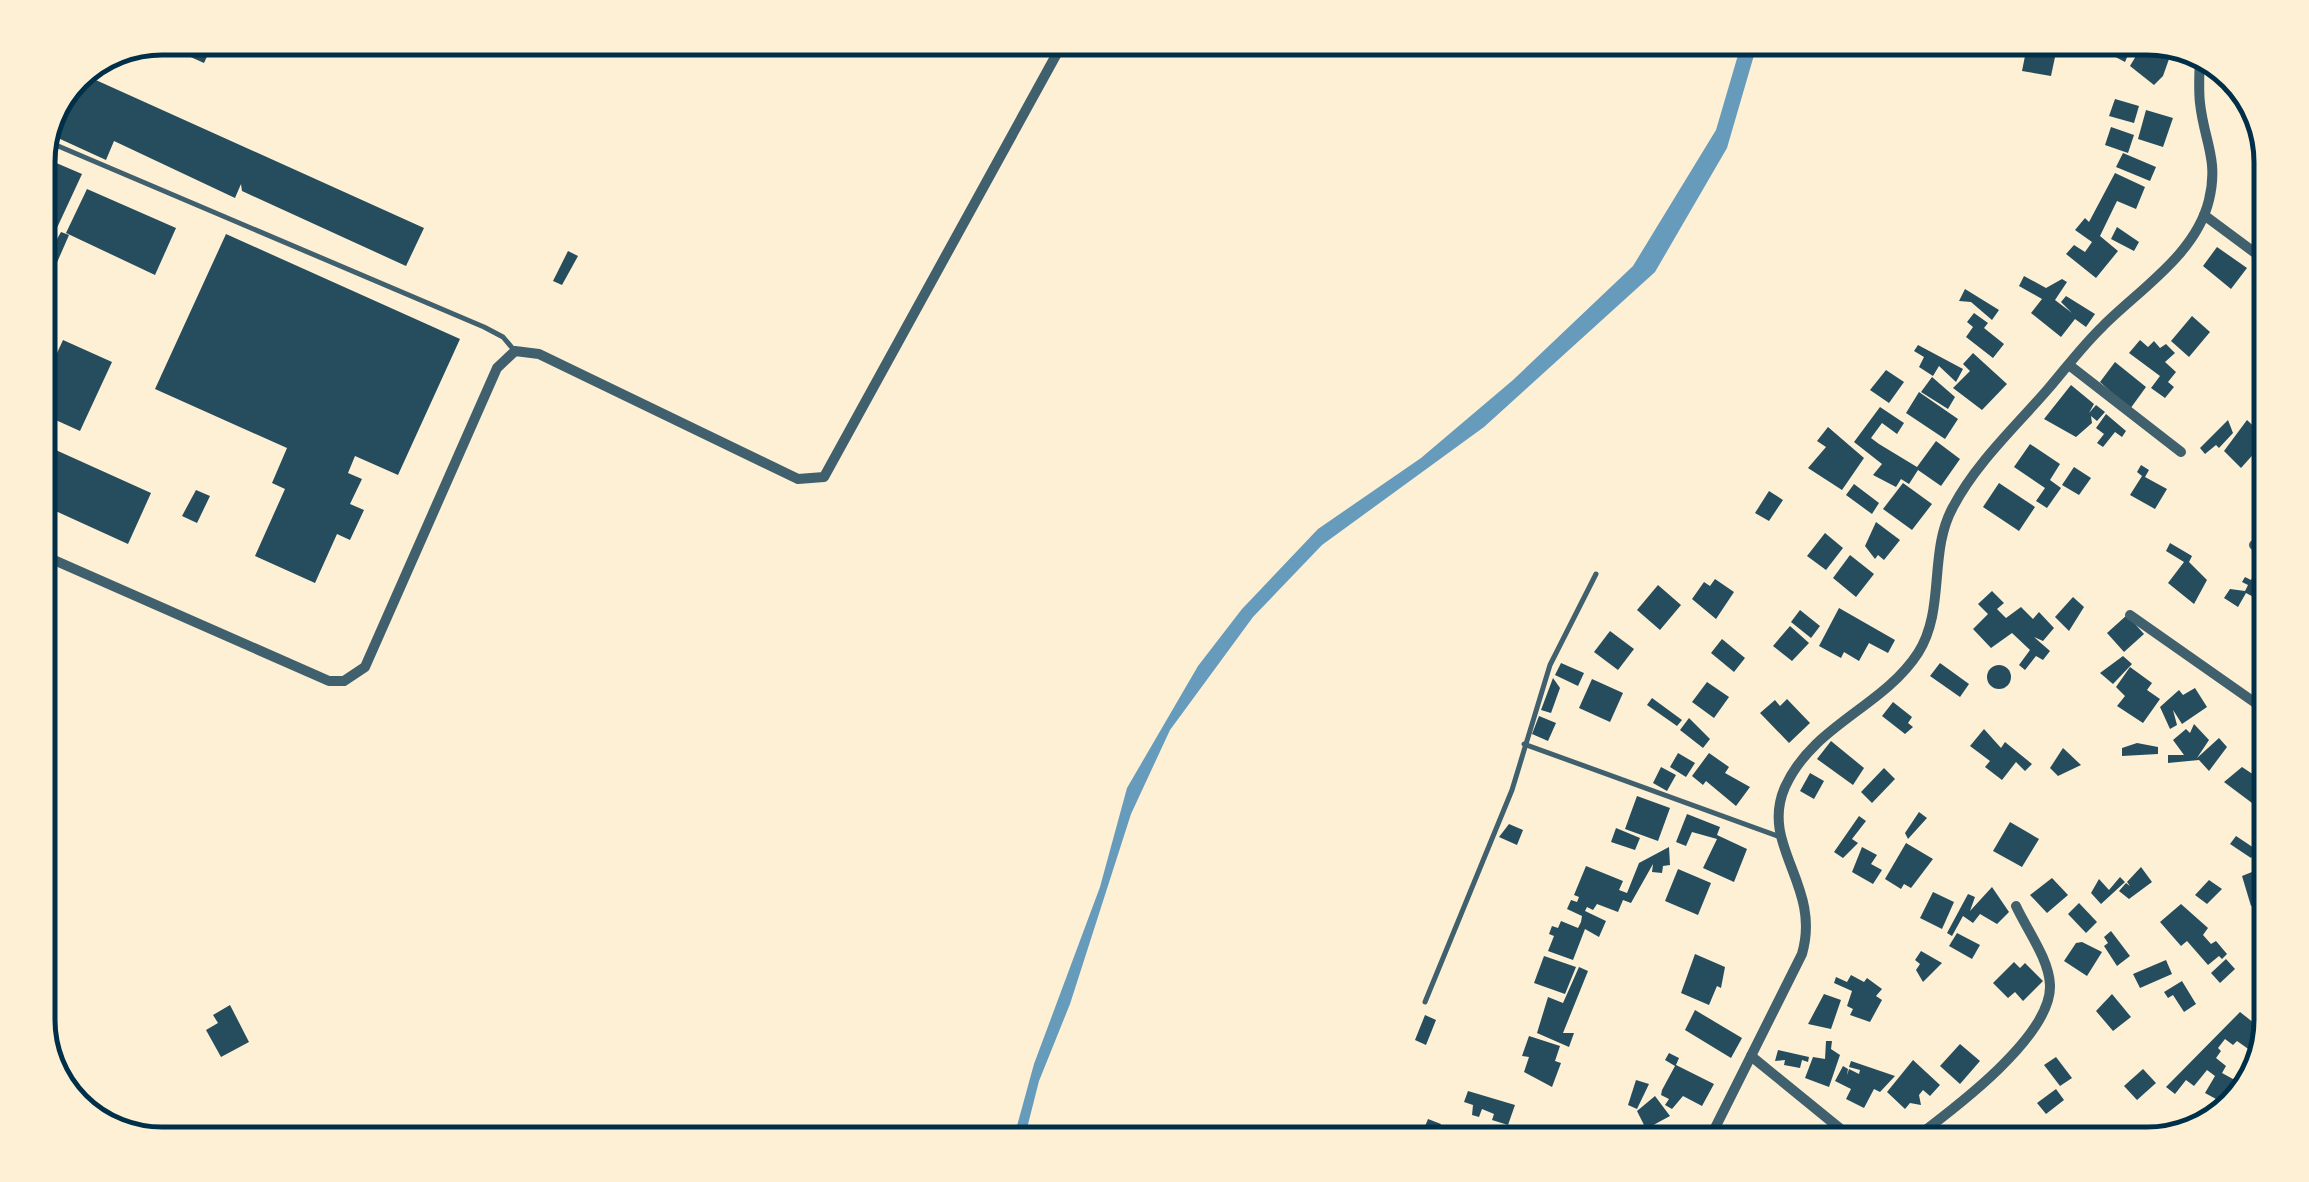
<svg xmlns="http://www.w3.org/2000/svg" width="2309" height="1182" font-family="Roboto,sans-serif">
	<rect width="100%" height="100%" fill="#fdf0d5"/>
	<polygon fill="#669bbc" points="1743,38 1759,38 1727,148 1655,272 1484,427 1322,545 1253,617 1170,730 1131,814 1070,1004 1039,1081 1023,1144 1012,1144 1034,1064 1100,887 1127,788 1198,666 1242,609 1318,529 1421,458 1513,380 1633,266 1716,130"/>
	<g fill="#264d5e">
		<polygon points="162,38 212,38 215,39 204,63 155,41"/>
		<polygon points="2108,38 2134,41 2125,62 2102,50"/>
		<polygon points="2143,44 2169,59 2163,76 2154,85 2130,66"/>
		<polygon points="2026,51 2055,57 2051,76 2022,71"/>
		<polygon points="2225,70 2238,82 2251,93 2224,92"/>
		<polygon points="78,72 424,228 406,266 242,191 241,184 235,198 114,141 106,160 47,133"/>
		<polygon points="2115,99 2139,106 2134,123 2109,116"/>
		<polygon points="2146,110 2173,118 2163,147 2138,139"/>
		<polygon points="2111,127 2134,135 2128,153 2105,145"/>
		<polygon points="2123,153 2156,167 2150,181 2116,167"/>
		<polygon points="47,159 82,174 56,230 38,222 38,181"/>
		<polygon points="2115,173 2145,187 2136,209 2117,201 2115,205 2100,236 2118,251 2096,278 2066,254 2074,245 2085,252 2092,242 2075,230 2085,218 2089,222"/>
		<polygon points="87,189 176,228 155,275 66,233"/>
		<polygon points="2117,227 2139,242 2134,251 2111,239"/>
		<polygon points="61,232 69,235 52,274 38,267 38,250 45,234 57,239"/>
		<polygon points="226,234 460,339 398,475 355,456 348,473 362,479 350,504 364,510 350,540 337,534 315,583 255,556 285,489 272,483 287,448 155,389"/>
		<polygon points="2217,247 2247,268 2231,289 2203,266"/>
		<polygon points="568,251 578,256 562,285 553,281"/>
		<polygon points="2024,276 2046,288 2062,279 2067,282 2055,300 2072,313 2061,302 2066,296 2095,314 2086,327 2075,319 2061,337 2031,313 2042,299 2019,286"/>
		<polygon points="1965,289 1999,310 1992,320 1971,302 1959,301"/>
		<polygon points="1974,313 1988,323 1984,328 2004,344 1993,358 1966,337 1973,327 1967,322"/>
		<polygon points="2192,316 2210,332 2189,357 2171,341"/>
		<polygon points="63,340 112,362 80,431 38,412 38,394"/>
		<polygon points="2140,340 2148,347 2154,341 2160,348 2166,344 2175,353 2165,362 2176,372 2168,382 2174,387 2165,398 2151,388 2160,376 2129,353"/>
		<polygon points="1918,345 1963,369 1956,382 1939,366 1933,376 1919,367 1924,357 1914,351"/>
		<polygon points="1973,353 2007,384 1982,410 1953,388 1970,371 1963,364"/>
		<polygon points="2115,362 2146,387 2130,409 2100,382"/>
		<polygon points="1886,370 1904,382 1889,403 1870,390"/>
		<polygon points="1932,377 1955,397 1948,409 1921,392"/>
		<polygon points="2071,385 2094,404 2089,413 2096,405 2105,412 2097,421 2091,416 2092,423 2076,437 2044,419"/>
		<polygon points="1919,392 1958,419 1945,439 1906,413"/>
		<polygon points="1880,407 1904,423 1897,434 1882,423 1871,438 1879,444 1917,467 1936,441 1960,459 1941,486 1918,470 1909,484 1901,479 1896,487 1873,475 1882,464 1854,442"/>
		<polygon points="2106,414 2126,431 2122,437 2115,432 2103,447 2097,443 2104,434 2096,428"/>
		<polygon points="2228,420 2233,433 2219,448 2216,445 2205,454 2200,448"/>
		<polygon points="2247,420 2267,439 2241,468 2224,451"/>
		<polygon points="1828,427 1864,458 1842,490 1808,468 1826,447 1817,441"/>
		<polygon points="38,442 151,493 128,544 38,503"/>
		<polygon points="2030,444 2060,464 2050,480 2061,488 2047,508 2036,501 2045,488 2014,467"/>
		<polygon points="2141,465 2149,470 2145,477 2167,489 2155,509 2130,495 2142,476 2137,472"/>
		<polygon points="2074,467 2091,478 2079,495 2062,485"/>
		<polygon points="1903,483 1932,504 1912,530 1883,509"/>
		<polygon points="1999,483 2035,507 2019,531 1983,507"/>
		<polygon points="1854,484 1879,503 1872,514 1846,495"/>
		<polygon points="196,490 210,496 197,523 182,516"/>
		<polygon points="1769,491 1783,500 1769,521 1755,513"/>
		<polygon points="1876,522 1900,540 1884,560 1878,555 1875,559 1865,546"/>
		<polygon points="1825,533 1843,548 1826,570 1807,556"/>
		<polygon points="2170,543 2192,556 2189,562 2207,580 2194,604 2168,583 2184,562 2166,551"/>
		<polygon points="1850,555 1874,574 1856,597 1833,578"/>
		<polygon points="2257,568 2265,573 2265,603 2246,593 2238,607 2224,598 2230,589 2245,591 2248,585 2242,582 2245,577 2251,580"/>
		<polygon points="1715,579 1734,592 1716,619 1692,599 1704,582 1710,586"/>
		<polygon points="1658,585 1681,605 1660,630 1637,610"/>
		<polygon points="1992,591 2004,603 1997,609 2006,618 2021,607 2033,619 2039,612 2054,628 2043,641 2034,637 2050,651 2043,660 2036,656 2025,670 2019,665 2030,650 2012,633 1991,648 1973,629 1988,614 1978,604"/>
		<polygon points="2073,597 2084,607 2069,631 2055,617"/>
		<polygon points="1839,608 1895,640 1888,653 1869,643 1859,661 1844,652 1841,658 1819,646"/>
		<polygon points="1800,610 1820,626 1811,638 1791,622"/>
		<polygon points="2127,615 2144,634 2124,652 2107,633"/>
		<polygon points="1790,626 1809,643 1792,661 1773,646"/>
		<polygon points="1610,631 1634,649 1618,670 1594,652"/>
		<polygon points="1722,639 1745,658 1734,672 1711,653"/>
		<polygon points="2123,656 2132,664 2113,684 2100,673"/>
		<polygon points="1561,663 1584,673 1578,686 1555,675"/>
		<polygon points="1940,663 1969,684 1960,697 1930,676"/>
		<circle cx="1999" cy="677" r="12"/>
		<polygon points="2130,667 2152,683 2147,690 2160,699 2143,723 2117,706 2125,696 2116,687"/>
		<polygon points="1553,678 1560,688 1551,713 1541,710"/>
		<polygon points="1592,679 1623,693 1610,722 1579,708"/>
		<polygon points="1707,682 1729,697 1714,718 1692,702"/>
		<polygon points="2195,688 2207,707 2182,724 2173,710 2177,725 2170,729 2160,707 2179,690 2183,695"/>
		<polygon points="1652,698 1682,720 1677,726 1647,705"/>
		<polygon points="1787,699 1810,723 1789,743 1760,713 1775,700 1780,706"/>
		<polygon points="1893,702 1912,717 1908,723 1913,727 1905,734 1882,716"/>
		<polygon points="1539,716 1556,723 1548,741 1532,734"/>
		<polygon points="1689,718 1710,739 1703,748 1680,730"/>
		<polygon points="2194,724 2209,740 2197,758 2219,738 2227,747 2209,771 2199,760 2168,763 2168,755 2184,755 2173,740 2186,729 2190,733"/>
		<polygon points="1984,729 2001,748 2005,742 2032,764 2025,771 2016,762 2002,780 1985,767 1990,761 1970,746"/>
		<polygon points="1831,741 1864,768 1853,785 1817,759"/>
		<polygon points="2137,743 2158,747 2158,754 2122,756 2122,748"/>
		<polygon points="2063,748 2081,765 2058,776 2050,768"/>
		<polygon points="1678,753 1695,763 1686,777 1670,767"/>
		<polygon points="1709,753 1729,767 1725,773 1750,787 1736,806 1706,781 1703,785 1692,776"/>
		<polygon points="1661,767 1676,775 1667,791 1653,783"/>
		<polygon points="2242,767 2263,781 2252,803 2224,782"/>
		<polygon points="1884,768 1895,779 1872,803 1861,792"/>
		<polygon points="1810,773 1824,781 1814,799 1800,791"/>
		<polygon points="1637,796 1670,808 1658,841 1625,829"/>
		<polygon points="1919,812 1927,818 1908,839 1905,833"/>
		<polygon points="1687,814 1720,827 1717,835 1747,849 1734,882 1703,868 1717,839 1692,832 1686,846 1676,842"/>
		<polygon points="1859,816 1866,821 1852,839 1858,843 1843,858 1834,852"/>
		<polygon points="2010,822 2039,839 2022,867 1993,851"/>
		<polygon points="1509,824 1523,830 1517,845 1499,837"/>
		<polygon points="1616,828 1640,838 1635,850 1611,842"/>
		<polygon points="2236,836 2257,850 2251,858 2230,844"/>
		<polygon points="1906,843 1933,859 1911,888 1904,884 1901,889 1885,879"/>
		<polygon points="1669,847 1670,865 1663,866 1662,873 1652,872 1653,864 1631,903 1623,900 1618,912 1597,904 1593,910 1587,907 1585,911 1606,921 1599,937 1585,929 1573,960 1548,951 1554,936 1549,934 1552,926 1558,928 1561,921 1578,928 1581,922 1582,916 1567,909 1571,900 1577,902 1579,897 1574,895 1586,866 1623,881 1619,890 1627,893 1639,863"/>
		<polygon points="1862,847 1877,855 1871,864 1882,870 1873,884 1852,872"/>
		<polygon points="2141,867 2152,882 2129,899 2119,891 2126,883 2130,886 2127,882"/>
		<polygon points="1678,869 1711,883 1698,915 1665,901"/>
		<polygon points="2257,870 2261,902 2251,906 2242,876"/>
		<polygon points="2120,877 2125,882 2101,904 2091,893 2099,879 2109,890"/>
		<polygon points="2052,878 2068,895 2047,913 2030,895"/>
		<polygon points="2209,880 2222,889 2207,904 2195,895"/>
		<polygon points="1992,887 2009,912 1997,924 1980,914 1973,923 1963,916 1952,936 1947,933 1968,894 1975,897 1970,911"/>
		<polygon points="1933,892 1954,902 1942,929 1920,918"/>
		<polygon points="2079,903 2097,922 2086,933 2068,914"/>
		<polygon points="2181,904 2208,928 2203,935 2211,944 2216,941 2227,954 2222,959 2219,956 2208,965 2187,941 2181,946 2160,922"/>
		<polygon points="2111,931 2130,956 2117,966 2104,946 2108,943 2104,937"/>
		<polygon points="1957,933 1980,945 1972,959 1949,946"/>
		<polygon points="2082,942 2102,952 2087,976 2064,961 2076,943"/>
		<polygon points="1921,951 1942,963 1923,982 1916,970 1920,964 1915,960"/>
		<polygon points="1695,954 1725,967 1721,988 1717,986 1709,1005 1681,993"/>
		<polygon points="1544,956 1576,967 1565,994 1534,983"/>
		<polygon points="2226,959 2235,969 2220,983 2211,973"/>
		<polygon points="2166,960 2172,974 2140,988 2133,974"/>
		<polygon points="2014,962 2020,968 2025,963 2043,981 2023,1001 2015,992 2008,998 1993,983"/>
		<polygon points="1579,967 1588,971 1563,1033 1574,1033 1569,1047 1537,1033 1548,997 1563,1003"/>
		<polygon points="1851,975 1864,982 1867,978 1882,989 1876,996 1882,1000 1870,1022 1850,1015 1853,1009 1847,1006 1852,991 1834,983 1836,977 1847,982"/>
		<polygon points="2182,981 2196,1004 2184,1012 2173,995 2168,998 2164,992"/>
		<polygon points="1824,994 1841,1000 1831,1029 1808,1024"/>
		<polygon points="2112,994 2131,1017 2113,1031 2096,1011"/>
		<polygon points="230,1005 249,1042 221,1057 206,1030 218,1023 213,1015"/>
		<polygon points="1695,1010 1742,1038 1731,1058 1685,1030"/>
		<polygon points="2240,1012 2259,1027 2259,1047 2254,1053 2237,1041 2233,1045 2225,1039 2218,1048 2221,1051 2216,1058 2226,1066 2222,1073 2242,1084 2237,1093 2240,1095 2219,1117 2212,1113 2216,1099 2205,1093 2215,1076 2207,1070 2194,1086 2186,1080 2175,1094 2166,1087"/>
		<polygon points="1425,1015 1436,1020 1426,1045 1415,1040"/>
		<polygon points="1529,1036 1560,1046 1555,1061 1561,1063 1552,1087 1524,1072 1529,1057 1522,1056"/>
		<polygon points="1826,1041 1832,1041 1831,1049 1840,1055 1829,1087 1805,1078 1813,1057 1825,1059"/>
		<polygon points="1960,1044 1980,1061 1960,1084 1940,1066"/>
		<polygon points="1778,1050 1809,1057 1808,1062 1802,1060 1800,1068 1784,1065 1785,1060 1775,1061"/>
		<polygon points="1669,1053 1679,1058 1676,1065 1714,1084 1702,1106 1683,1096 1672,1109 1665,1105 1669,1099 1661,1095 1662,1090 1675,1066 1665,1060"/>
		<polygon points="2056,1057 2072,1078 2060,1086 2044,1065"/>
		<polygon points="1913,1060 1940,1085 1930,1096 1923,1090 1919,1095 1921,1105 1910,1103 1905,1109 1887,1092"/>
		<polygon points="1851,1061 1895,1076 1880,1092 1874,1089 1864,1108 1846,1099 1851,1089 1835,1081 1843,1066 1848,1069 1847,1075 1849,1069 1859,1074 1860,1070 1849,1067"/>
		<polygon points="2143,1069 2156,1083 2137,1100 2124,1086"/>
		<polygon points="1636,1080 1649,1084 1637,1109 1628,1105"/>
		<polygon points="2056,1089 2064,1100 2046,1114 2037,1103"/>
		<polygon points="1468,1091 1515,1105 1508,1125 1492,1120 1494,1114 1482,1109 1479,1117 1472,1115 1473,1105 1464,1102"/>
		<polygon points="1655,1096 1670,1116 1646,1129 1637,1111"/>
		<polygon points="1428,1119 1441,1124 1434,1141 1421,1136"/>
		<polygon points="1812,1125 1824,1135 1816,1144 1802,1144 1798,1142"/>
		<polygon points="1489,1126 1507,1135 1502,1144 1479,1144"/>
		<polygon points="2038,1126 2058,1144 2063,1138 2071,1144 2020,1144"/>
	</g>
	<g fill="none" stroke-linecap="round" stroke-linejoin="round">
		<g stroke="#3f606c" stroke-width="5">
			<polyline points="1025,37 1061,44"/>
			<polyline points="44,140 484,327 503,337 514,350"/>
			<polyline points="1524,744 1780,837"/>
			<polyline points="1425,1002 1512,790 1550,665 1596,574"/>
		</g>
		<g stroke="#3f606c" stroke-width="10">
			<polyline points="2204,215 2270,264"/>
			<polyline points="2069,365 2181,452"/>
			<polyline points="2254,545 2266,553"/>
			<polyline points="38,553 329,681 344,681 365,667 497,368 515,351 539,354 798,479 824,477 1066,37"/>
			<polyline points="2130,615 2264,709"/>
			<polyline points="1751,1056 1859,1144"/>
			<path d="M1707 1144 1802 954C1822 885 1759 846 1785 787 1813 725 1883 707 1918 653 1946 609 1928 552 1953 507 1976 463 2016 426 2048 389 2066 368 2083 345 2103 326 2140 289 2196 254 2209 200 2219 159 2204 141 2200 103 2198 86 2200 67 2200 50"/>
			<path d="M1907 1144C1947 1114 2052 1038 2050 985 2049 959 2027 930 2016 906"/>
		</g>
	</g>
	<path d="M0 0H2309V1182H0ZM162 55H2147A107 107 0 0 1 2254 162V1020A107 107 0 0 1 2147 1127H162A107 107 0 0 1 55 1020V162A107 107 0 0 1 162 55Z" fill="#fdf0d5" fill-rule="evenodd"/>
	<path fill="none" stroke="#003049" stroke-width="5" d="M162 55H2147A107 107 0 0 1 2254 162V1020A107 107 0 0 1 2147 1127H162A107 107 0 0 1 55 1020V162A107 107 0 0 1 162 55Z"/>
</svg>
